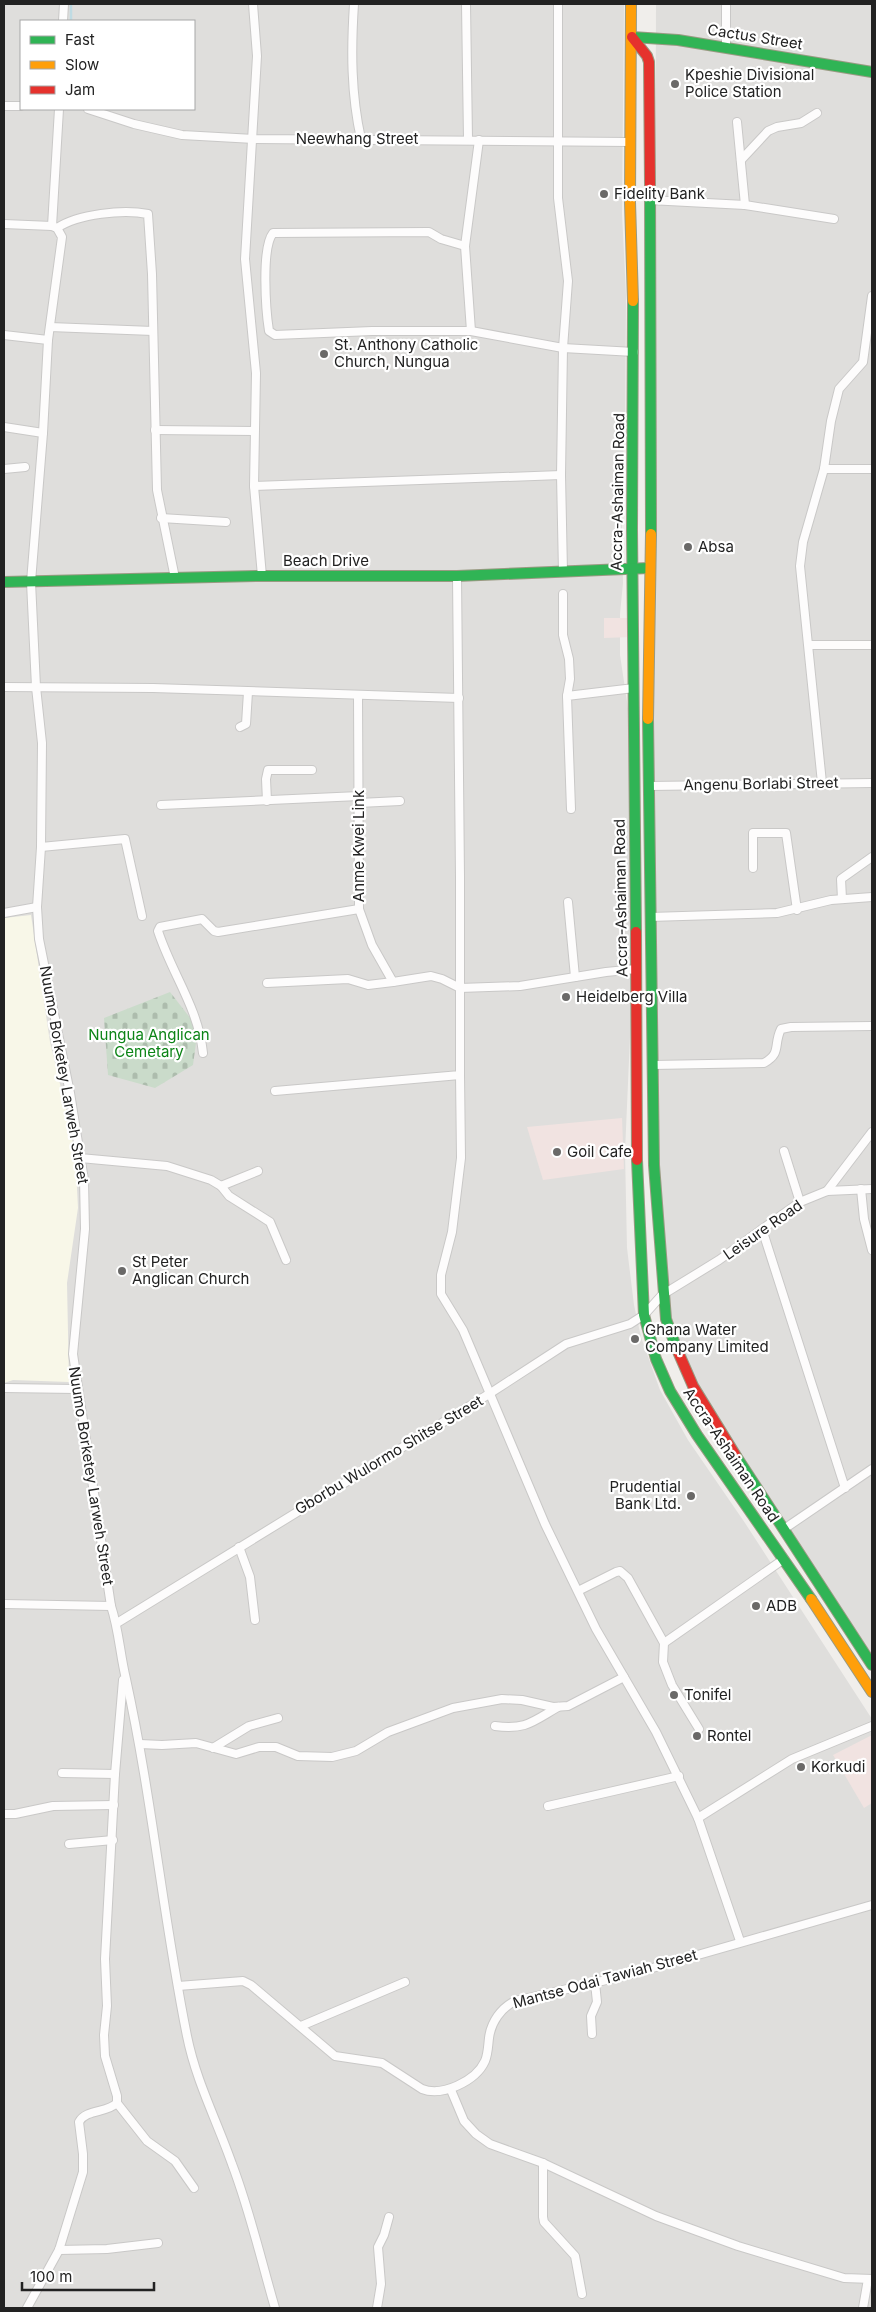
<svg xmlns="http://www.w3.org/2000/svg" width="876" height="2312" font-family="Inter,sans-serif">
	<defs>
		<pattern id="cemetery-stones" width="16" height="16" patternUnits="userSpaceOnUse" patternTransform="scale(1.25)"><rect width="16" height="16" fill="#cadbca"/><path d="M2 7V4a2 2 0 0 1 4 0v3zM10 15v-3a2 2 0 0 1 4 0v3z" fill="#adbcad"/></pattern>
	</defs>
	<rect width="100%" height="100%" fill="#f0eeeb"/>
	<g fill="#dfdedc" fill-rule="evenodd">
		<path d="M4 4H624L622 213 626 295 625 440 621 472 623 583 620 614V655L629 715 632 991 625 1152 627 1248 634 1305 641 1337 660 1390 688 1440 745 1523 872 1719V2308H4ZM21 21H194V109H21Z"/>
		<polygon points="656,4 872,4 872,1666 680,1368 660,1313 652,1121"/>
	</g>
	<g fill="#f1e3e1">
		<polygon points="604,618 631,618 631,637 604,638"/>
		<polygon points="622,1118 624,1169 543,1180 527,1127"/>
		<polygon points="872,1735 872,1803 864,1808 833,1755"/>
	</g>
	<polygon fill="#f8f7e8" points="31,915 50,1042 75,1147 78,1208 67,1283 69,1382 13,1380 4,1383 4,918"/>
	<polygon fill="url(#cemetery-stones)" points="170,992 198,1028 193,1065 155,1088 108,1075 104,1018"/>
	<g fill="none" stroke-linecap="round" stroke-linejoin="round">
		<polyline stroke="#bfdbe3" stroke-width="2.5" points="71,21 71,4"/>
		<g stroke="#c9c8c7" stroke-width="10">
			<g id="street">
				<polyline points="253,4 257,56 245,259 256,373 254,486 262,576"/>
				<path d="M354 4C351 50 351 94 361 139"/>
				<polyline points="466,4 468,139"/>
				<polyline points="558,4 558,198 568,281 563,348 561,475 563,572"/>
				<polyline points="63,21 64,4"/>
				<polyline points="726,48 726,4"/>
				<polyline points="4,106 21,106"/>
				<polyline points="88,109 134,124 182,135 254,139 630,142"/>
				<polyline points="737,122 745,205"/>
				<polyline points="741,160 768,131 777,127 801,123 817,113"/>
				<polyline points="649,200 745,205 834,219"/>
				<path d="M4 224 52 226 57 228 62 237 48 340 43 433 31 582 36 687 42 743 41 847 37 907 39 939 70 1093 84 1180 85 1229 73 1354 111 1606C119 1630 120 1655 126 1679 152 1797 163 1918 187 2036 196 2081 217 2121 232 2164 250 2211 261 2260 275 2308"/>
				<polyline points="52,226 59,109"/>
				<path d="M57 228C78 214 123 209 148 214L152 274 157 490 175 578"/>
				<path d="M465 246 441 239 429 232 273 233C261 248 266 312 269 331L275 335 372 331H471L563 348 634 352"/>
				<polyline points="50,327 153,331"/>
				<polyline points="471,331 465,246 479,140"/>
				<polyline points="4,335 48,340"/>
				<polyline points="4,427 43,433"/>
				<polyline points="155,430 254,431"/>
				<polyline points="4,469 25,467"/>
				<polyline points="824,469 872,469"/>
				<polyline points="254,486 561,475"/>
				<polyline points="161,518 226,522"/>
				<polyline points="563,594 563,635 569,659 570,679 567,696"/>
				<polyline points="809,645 872,645"/>
				<polyline points="4,687 153,688 459,698"/>
				<polyline points="358,695 359,909 372,945 393,982 431,976 442,979 460,988 520,986 606,972 636,969"/>
				<polyline points="240,727 246,724 248,692"/>
				<polyline points="822,783 800,566 803,542 824,469 831,421 839,389 863,362 872,296"/>
				<polyline points="649,786 872,783"/>
				<polyline points="267,801 266,779 268,770 312,770"/>
				<polyline points="359,803 400,801"/>
				<polyline points="161,805 359,796"/>
				<polyline points="571,809 567,696 634,688"/>
				<polyline points="41,847 125,839 142,916"/>
				<polyline points="753,868 753,833 786,833 797,910"/>
				<polyline points="842,899 841,879 872,857"/>
				<polyline points="568,902 575,977"/>
				<polyline points="4,913 37,907"/>
				<polyline points="650,917 777,913 831,900 872,897"/>
				<polyline points="267,983 348,979 368,985 393,982"/>
				<path d="M203 1053C198 1007 172 974 158 931L160 927 202 919 214 931 218 932 359 909"/>
				<path d="M653 1065 764 1063C782 1053 773 1045 781 1029L791 1027 872 1026"/>
				<polyline points="460,1075 461,1158 452,1232 441,1275 441,1294 463,1330 545,1524 596,1629 656,1732 698,1818 740,1941"/>
				<polyline points="275,1091 460,1075 460,877 457,576"/>
				<polyline points="784,1151 800,1202"/>
				<polyline points="80,1158 167,1166 211,1180 221,1186 229,1196 270,1222 286,1260"/>
				<polyline points="221,1186 258,1171"/>
				<polyline points="861,1189 864,1219 872,1250"/>
				<polyline points="827,1191 872,1132"/>
				<polyline points="762,1229 845,1488"/>
				<polyline points="4,1388 76,1389"/>
				<polyline points="784,1529 872,1469"/>
				<polyline points="239,1547 250,1577 255,1620"/>
				<polyline points="578,1591 616,1572 620,1571 628,1578 664,1643 663,1662 672,1685 699,1729"/>
				<polyline points="4,1604 111,1606"/>
				<polyline points="117,1623 489,1394 566,1344 630,1324 644,1315 662,1295 719,1260 800,1202 827,1191 872,1189"/>
				<polyline points="664,1643 784,1559"/>
				<path d="M495 1726C526 1730 532 1722 558 1707"/>
				<polyline points="140,1744 162,1745 196,1743 236,1754 259,1747 276,1747 298,1756 332,1757 356,1751 388,1732 453,1708 502,1699 522,1700 553,1707 568,1706 624,1677"/>
				<polyline points="213,1748 249,1726 278,1718"/>
				<polyline points="62,1773 115,1774"/>
				<polyline points="548,1806 679,1776"/>
				<polyline points="4,1814 15,1814 53,1806 114,1805"/>
				<polyline points="698,1818 792,1759 872,1726"/>
				<polyline points="69,1844 113,1840"/>
				<path d="M178 1986 243 1981 251 1985 335 2056 382 2063 422 2089C442 2097 476 2081 485 2061 488 2054 488 2046 489 2038 491 2022 501 2008 515 2001L628 1975 872 1905"/>
				<polyline points="301,2026 405,1982"/>
				<polyline points="592,2034 591,2016 597,2002 595,1983"/>
				<polyline points="451,2090 464,2121 476,2134 490,2144 543,2163 656,2216 738,2246 844,2278 872,2279"/>
				<polyline points="117,2103 147,2141 175,2161 194,2188"/>
				<polyline points="543,2163 543,2217 544,2222 575,2256 582,2294"/>
				<polyline points="59,2250 107,2249 158,2243"/>
				<path d="M27 2308 59 2250 83 2172V2154L79 2122C86 2109 107 2113 117 2103V2096L105 2056 104 2035 107 2006 105 1959 115 1774 123 1680"/>
				<polyline points="377,2308 381,2284 378,2247 384,2235 389,2217"/>
				<polyline points="863,2308 868,2279"/>
			</g>
		</g>
		<g stroke="#999a82" stroke-width="12">
			<g id="fast">
				<polyline points="632,37 678,40 872,72"/>
				<polyline points="650,185 651,534"/>
				<polyline points="633,301 632,530 636,932"/>
				<polyline points="4,582 256,576 457,576 649,568"/>
				<polyline points="648,719 654,1165 666,1319 676,1347"/>
				<polyline points="637,1160 644,1315 656,1359 670,1391 697,1435 811,1599"/>
				<polyline points="736,1456 872,1665"/>
			</g>
		</g>
		<g stroke="#999a82" stroke-width="12">
			<g id="slow">
				<polyline points="631,4 630,202 633,301"/>
				<polyline points="648,719 651,534"/>
				<polyline points="811,1599 872,1692"/>
			</g>
		</g>
		<g stroke="#999a82" stroke-width="12">
			<g id="jam">
				<polyline points="632,37 647,56 649,62 650,185"/>
				<polyline points="636,932 637,1160"/>
				<polyline points="676,1347 693,1386 736,1456"/>
			</g>
		</g>
		<use href="#street" stroke="#fdfcfc" stroke-width="8"/>
		<use href="#fast" stroke="#30b455" stroke-width="10"/>
		<use href="#slow" stroke="#ff9f0a" stroke-width="10"/>
		<use href="#jam" stroke="#e5322d" stroke-width="10"/>
	</g>
	<g fill="#6a6968" stroke="#fff" stroke-width="2">
		<circle cx="675" cy="84" r="5"/>
		<circle cx="604" cy="194" r="5"/>
		<circle cx="324" cy="354" r="5"/>
		<circle cx="688" cy="547" r="5"/>
		<circle cx="566" cy="997" r="5"/>
		<circle cx="557" cy="1152" r="5"/>
		<circle cx="122" cy="1271" r="5"/>
		<circle cx="635" cy="1339" r="5"/>
		<circle cx="691" cy="1496" r="5"/>
		<circle cx="756" cy="1606" r="5"/>
		<circle cx="674" cy="1695" r="5"/>
		<circle cx="697" cy="1736" r="5"/>
		<circle cx="801" cy="1767" r="5"/>
	</g>
	<g text-anchor="middle" stroke-width="4.5" stroke-linejoin="round" paint-order="stroke">
		<g font-size="15" fill="#222" stroke="#fff">
			<text transform="translate(755 37) rotate(9)" y="5">Cactus Street</text>
			<text x="357" y="144">Neewhang Street</text>
			<text transform="translate(618 492) rotate(-89)" y="5">Accra-Ashaiman Road</text>
			<text x="326" y="566">Beach Drive</text>
			<text transform="translate(761 784) rotate(-1)" y="5">Angenu Borlabi Street</text>
			<text transform="translate(359 846) rotate(-90)" y="5">Anme Kwei Link</text>
			<text transform="translate(621 898) rotate(-91)" y="5">Accra-Ashaiman Road</text>
			<text transform="translate(64 1075) rotate(80)" y="5">Nuumo Borketey Larweh Street</text>
			<text transform="translate(763 1230) rotate(-35)" y="5">Leisure Road</text>
			<text transform="translate(389 1455) rotate(-31)" y="5">Gborbu Wulormo Shitse Street</text>
			<text transform="translate(731 1455) rotate(56)" y="5">Accra-Ashaiman Road</text>
			<text transform="translate(91 1476) rotate(81)" y="5">Nuumo Borketey Larweh Street</text>
			<text transform="translate(605 1979) rotate(-15)" y="5">Mantse Odai Tawiah Street</text>
		</g>
		<g font-size="15" fill="#222" stroke="#fff" text-anchor="start">
			<text x="685" y="80">Kpeshie Divisional<tspan x="685" dy="17">Police Station</tspan></text>
			<text x="614" y="199">Fidelity Bank</text>
			<text x="334" y="350">St. Anthony Catholic<tspan x="334" dy="17">Church, Nungua</tspan></text>
			<text x="698" y="552">Absa</text>
			<text x="576" y="1002">Heidelberg Villa</text>
			<text x="567" y="1157">Goil Cafe</text>
			<text x="132" y="1267">St Peter<tspan x="132" dy="17">Anglican Church</tspan></text>
			<text x="645" y="1335">Ghana Water<tspan x="645" dy="17">Company Limited</tspan></text>
			<text x="681" y="1492" text-anchor="end">Prudential<tspan x="681" dy="17">Bank Ltd.</tspan></text>
			<text x="766" y="1611">ADB</text>
			<text x="684" y="1700">Tonifel</text>
			<text x="707" y="1741">Rontel</text>
			<text x="811" y="1772">Korkudi</text>
		</g>
		<g font-size="15" fill="#0c8416" stroke="#fff">
			<text x="149" y="1040">Nungua Anglican<tspan x="149" dy="17">Cemetary</tspan></text>
		</g>
	</g>
	<rect width="876" height="2312" fill="none" stroke="#222222" stroke-width="10"/>
	<rect x="20" y="20" width="175" height="90" fill="#ffffff" stroke="#a7a7a7"/>
	<rect x="30" y="36" width="25" height="8" fill="#30b455" stroke="#a7a7a7"/>
	<text x="65" y="45" font-size="15" fill="#222222">Fast</text>
	<rect x="30" y="61" width="25" height="8" fill="#ff9f0a" stroke="#a7a7a7"/>
	<text x="65" y="70" font-size="15" fill="#222222">Slow</text>
	<rect x="30" y="86" width="25" height="8" fill="#e5322d" stroke="#a7a7a7"/>
	<text x="65" y="95" font-size="15" fill="#222222">Jam</text>
	<path d="M22 2282v8h132v-8" fill="none" stroke="#222222" stroke-width="2.5"/>
	<text x="30" y="2282" font-size="15" fill="#222222" stroke="#ffffff" stroke-width="4" paint-order="stroke">100 m</text>
</svg>
